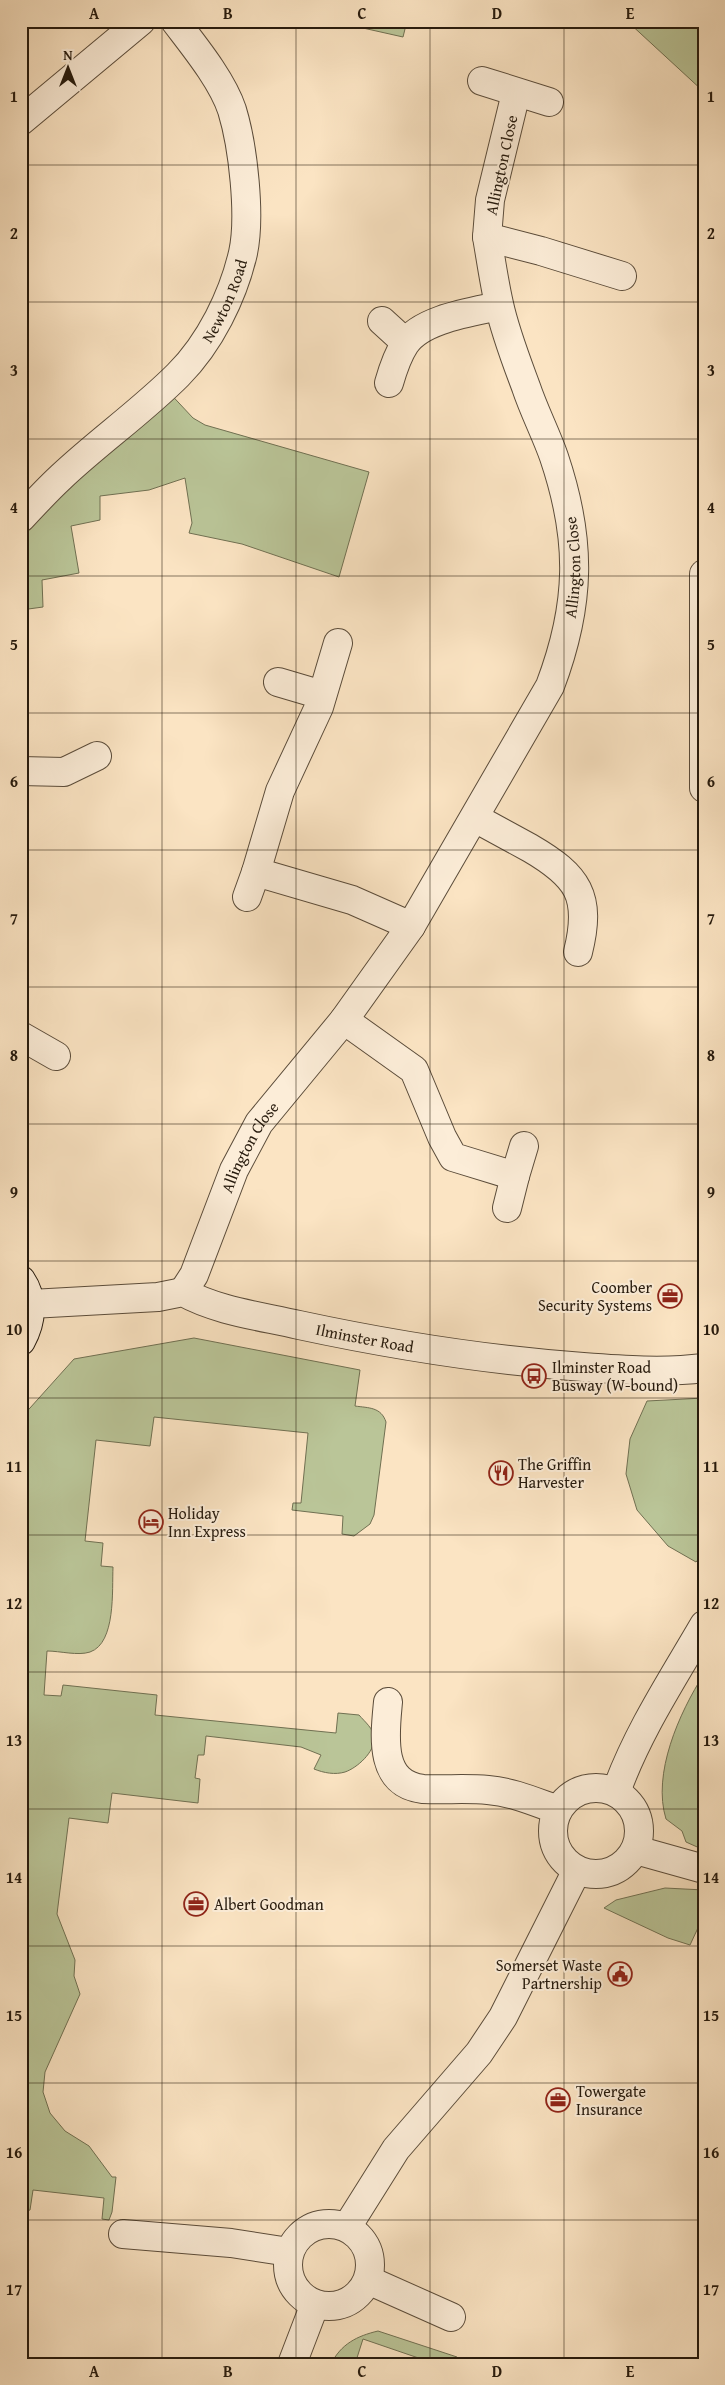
<svg xmlns="http://www.w3.org/2000/svg" width="725" height="2385" font-family="'Gentium Book Plus',serif">
	<rect width="100%" height="100%" fill="#fbe4c3"/>
	<filter id="stains"><feTurbulence type="fractalNoise" baseFrequency=".004" numOctaves="4"/><feColorMatrix values="0 0 0 0 .2 0 0 0 0 .09 0 0 0 0 .02 0 0 0 .5 -.17"/></filter>
	<radialGradient id="worn" r=".72"><stop offset=".6" stop-color="#630" stop-opacity="0"/><stop offset="1" stop-color="#630" stop-opacity=".3"/></radialGradient>
	<g fill="#bac598" stroke="#707052">
		<polygon points="356,21 407,21 403,37 354,26"/>
		<polygon points="627,21 704,21 704,92"/>
		<polygon points="164,387 193,418 205,425 369,472 339,577 242,544 189,533 192,523 185,478 149,490 100,496 100,520 71,526 79,573 42,580 43,607 21,610 21,520"/>
		<path d="M194 1338 360 1370 355 1406C369 1408 381 1407 386 1422L374 1515 370 1524 354 1536 342 1534 343 1516 292 1510 293 1503H301L308 1433 154 1417 150 1446 96 1440 85 1541 103 1543 101 1566 113 1567C112 1590 116 1643 90 1652 78 1656 60 1651 47 1651L44 1695 61 1696 63 1685 157 1695 155 1715 336 1733 338 1713 359 1715C365 1722 374 1729 374 1738 375 1752 357 1768 345 1772 335 1775 324 1773 314 1769L321 1755 301 1747 206 1736 204 1755H198L195 1778 200 1779 198 1803 112 1793 108 1823 69 1818 57 1914 75 1960 74 1976 80 1994 45 2072 43 2092 50 2113 65 2131 89 2146 112 2177H116L112 2212 109 2220 102 2219 104 2198 33 2190 30 2210 27 2211 24 2236H28L21 2279V1418L74 1359Z"/>
		<polygon points="704,1398 704,1553 696,1562 668,1546 637,1510 626,1474 630,1439 647,1401"/>
		<path d="M704 1674V1767L698 1779 704 1782V1850L686 1842 682 1831 666 1819C652 1774 679 1713 704 1674Z"/>
		<polygon points="665,1888 704,1890 704,1915 690,1945 668,1938 604,1908 616,1900"/>
		<polygon points="21,2326 27,2326 24,2351 21,2351"/>
		<path d="M378 2331 457 2357 460 2364H436L363 2339 355 2364H331C341 2344 357 2336 378 2331Z"/>
	</g>
	<g fill="none" stroke-linecap="round" stroke-linejoin="round">
		<g stroke="#5b4c3a" stroke-width="30">
			<g id="street">
				<polyline points="482,81 549,102"/>
				<polyline points="516,93 490,200 487,237 541,251 622,276"/>
				<polyline points="21,121 141,21"/>
				<polyline points="382,321 405,342"/>
				<path d="M389 383C393 369 397 356 405 344 421 319 472 312 499 306"/>
				<path id="s1" d="M21 518C34 504 47 490 61 477 98 442 141 412 178 375 210 343 233 296 243 253 251 216 243 146 232 110 222 80 194 46 175 21"/>
				<polyline points="704,574 704,788"/>
				<polyline points="338,643 319,707 280,791 256,872 352,900 411,926"/>
				<polyline points="278,682 322,695"/>
				<polyline points="21,771 64,772 97,756"/>
				<path d="M475 818C493 828 512 838 530 848 578 876 592 896 578 952"/>
				<polyline points="247,897 256,872"/>
				<polyline points="344,1020 414,1070 442,1137 453,1157 515,1176 524,1146"/>
				<polyline points="21,1036 56,1056"/>
				<polyline points="507,1208 515,1176"/>
				<path id="s2" d="M183 1292 194 1275 234 1170 259 1123 344 1020 411 926 550 686C581 604 582 540 554 457 546 434 534 411 526 387 516 360 505 332 499 304 494 282 491 260 487 237"/>
				<path id="s3" d="M31 1304 158 1297 183 1292C217 1311 260 1316 299 1325 392 1345 487 1360 583 1367 623 1370 664 1373 704 1368"/>
				<path d="M388 1702C385 1734 378 1784 423 1789 445 1790 467 1788 488 1790 513 1792 535 1802 558 1810"/>
				<circle cx="596" cy="1831" r="43"/>
				<path d="M616 1792C637 1733 672 1680 704 1625"/>
				<polyline points="636,1850 704,1869"/>
				<circle cx="329" cy="2265" r="41"/>
				<polyline points="347,2227 396,2149 479,2053 503,2017 577,1870"/>
				<polyline points="123,2234 231,2243 289,2252"/>
				<polyline points="368,2280 451,2317"/>
				<polyline points="292,2364 315,2304"/>
			</g>
		</g>
		<g stroke="#261a0d" stroke-width="30">
			<path id="secondary" d="M21 1280C34 1299 32 1321 21 1341"/>
		</g>
		<use href="#street" stroke="#fcedd8" stroke-width="28"/>
		<use href="#secondary" stroke="#fcedd8" stroke-width="28"/>
	</g>
	<path fill="none" stroke="#261a0d" stroke-width="1" stroke-opacity="0.55" d="M162 21V2364M296 21V2364M430 21V2364M564 21V2364M21 165H704M21 302H704M21 439H704M21 576H704M21 713H704M21 850H704M21 987H704M21 1124H704M21 1261H704M21 1398H704M21 1535H704M21 1672H704M21 1809H704M21 1946H704M21 2083H704M21 2220H704"/>
	<defs>
		<g id="office-ring" transform="scale(1.25)"><circle r="9.5" fill="#fcedd8" stroke="#8f2418" stroke-width="1.5"/><path d="M-6-3h4V-5.5h4V-3h4V5H-6ZM-1-4.5V-3h2v-1.5ZM-6 0V1H6V0Z" fill="#8f2418"/></g>
		<g id="bus-ring" transform="scale(1.25)"><circle r="9.5" fill="#fcedd8" stroke="#8f2418" stroke-width="1.5"/><path d="M-5-6H5V4H4V6H2V4H-2V6H-4V4H-5ZM-3.5-4V0h7V-4ZM-3.5 1.2v1.5H-2V1.2ZM2 1.2v1.5H3.5V1.2Z" fill="#8f2418"/></g>
		<g id="restaurant-ring" transform="scale(1.25)"><circle r="9.5" fill="#fcedd8" stroke="#8f2418" stroke-width="1.5"/><path d="M-5-6h1v4h1v-4h1v4h1v-4h1v5L-1.5 .5V6h-2V.5L-5-1ZM5-6V6H3V1.5H1.5Q1.5-4 5-6Z" fill="#8f2418"/></g>
		<g id="hotel-ring" transform="scale(1.25)"><circle r="9.5" fill="#fcedd8" stroke="#8f2418" stroke-width="1.5"/><path d="M-6-4.5h1.5V1H6V5H4.5V3h-9V5H-6ZM-4 0a1.8 1.8 0 1 1 3.6 0ZM.5 0V-2.5h3Q6-2.5 6 0Z" fill="#8f2418"/></g>
		<g id="civic-ring" transform="scale(1.25)"><circle r="9.5" fill="#fcedd8" stroke="#8f2418" stroke-width="1.5"/><path d="M-.6-6.5H3V-4.5H.6V-3L4-1V1h2V6H-6V1h2V-1L-.6-3ZM-1.2 2.5V6h2.4V2.5Z" fill="#8f2418"/></g>
	</defs>
	<g fill-rule="evenodd">
		<use href="#office-ring" x="670" y="1296"/>
		<use href="#bus-ring" x="534" y="1376"/>
		<use href="#restaurant-ring" x="501" y="1473"/>
		<use href="#hotel-ring" x="151" y="1522"/>
		<use href="#office-ring" x="196" y="1904"/>
		<use href="#civic-ring" x="620" y="1974"/>
		<use href="#office-ring" x="558" y="2100"/>
	</g>
	<g text-anchor="middle" stroke-width="4" stroke-linejoin="round" paint-order="stroke">
		<g font-size="16" fill="#261a0d" stroke="#fcedd8">
			<text transform="translate(501 165) rotate(-78)" y="6">Allington Close</text>
			<text dy="6" stroke="none"><textPath href="#s1" startOffset="301">Newton Road</textPath></text>
			<text dy="6" stroke="none"><textPath href="#s2" startOffset="834">Allington Close</textPath></text>
			<text dy="6" stroke="none"><textPath href="#s2" startOffset="160">Allington Close</textPath></text>
			<text dy="6" stroke="none"><textPath href="#s3" startOffset="341">Ilminster Road</textPath></text>
		</g>
		<g font-size="16" fill="#261a0d" stroke="#fcedd8" text-anchor="start">
			<text x="652" y="1293" text-anchor="end">Coomber<tspan x="652" dy="18">Security Systems</tspan></text>
			<text x="552" y="1373">Ilminster Road<tspan x="552" dy="18">Busway (W-bound)</tspan></text>
			<text x="518" y="1470">The Griffin<tspan x="518" dy="18">Harvester</tspan></text>
			<text x="168" y="1519">Holiday<tspan x="168" dy="18">Inn Express</tspan></text>
			<text x="214" y="1910">Albert Goodman</text>
			<text x="602" y="1971" text-anchor="end">Somerset Waste<tspan x="602" dy="18">Partnership</tspan></text>
			<text x="576" y="2097">Towergate<tspan x="576" dy="18">Insurance</tspan></text>
		</g>
	</g>
	<rect width="725" height="2385" fill="none" stroke="#fbe4c3" stroke-width="55"/>
	<g transform="translate(68 68)" stroke="#fcedd8" stroke-width="4" paint-order="stroke">
	<path d="M0-4L9 19L0 12L-9 19Z" fill="#261a0d"/>
	<text y="-8" font-size="14" font-weight="bold" text-anchor="middle" fill="#261a0d">N</text>
	</g>
	<rect x="28" y="28" width="670" height="2330" fill="none" stroke="#261a0d" stroke-width="2"/>
	<g font-size="16" text-anchor="middle" font-weight="bold" fill="#261a0d">
		<text x="94" y="19">A</text>
		<text x="228" y="19">B</text>
		<text x="362" y="19">C</text>
		<text x="497" y="19">D</text>
		<text x="630" y="19">E</text>
		<text x="14" y="102">1</text>
		<text x="711" y="102">1</text>
		<text x="14" y="239">2</text>
		<text x="711" y="239">2</text>
		<text x="14" y="376">3</text>
		<text x="711" y="376">3</text>
		<text x="14" y="513">4</text>
		<text x="711" y="513">4</text>
		<text x="14" y="650">5</text>
		<text x="711" y="650">5</text>
		<text x="14" y="787">6</text>
		<text x="711" y="787">6</text>
		<text x="14" y="924">7</text>
		<text x="711" y="924">7</text>
		<text x="14" y="1061">8</text>
		<text x="711" y="1061">8</text>
		<text x="14" y="1198">9</text>
		<text x="711" y="1198">9</text>
		<text x="14" y="1335">10</text>
		<text x="711" y="1335">10</text>
		<text x="14" y="1472">11</text>
		<text x="711" y="1472">11</text>
		<text x="14" y="1609">12</text>
		<text x="711" y="1609">12</text>
		<text x="14" y="1746">13</text>
		<text x="711" y="1746">13</text>
		<text x="14" y="1883">14</text>
		<text x="711" y="1883">14</text>
		<text x="14" y="2021">15</text>
		<text x="711" y="2021">15</text>
		<text x="14" y="2158">16</text>
		<text x="711" y="2158">16</text>
		<text x="14" y="2295">17</text>
		<text x="711" y="2295">17</text>
		<text x="94" y="2377">A</text>
		<text x="228" y="2377">B</text>
		<text x="362" y="2377">C</text>
		<text x="497" y="2377">D</text>
		<text x="630" y="2377">E</text>
	</g>
	<rect width="100%" height="100%" filter="url(#stains)"/>
	<rect width="100%" height="100%" fill="url(#worn)"/>
</svg>
